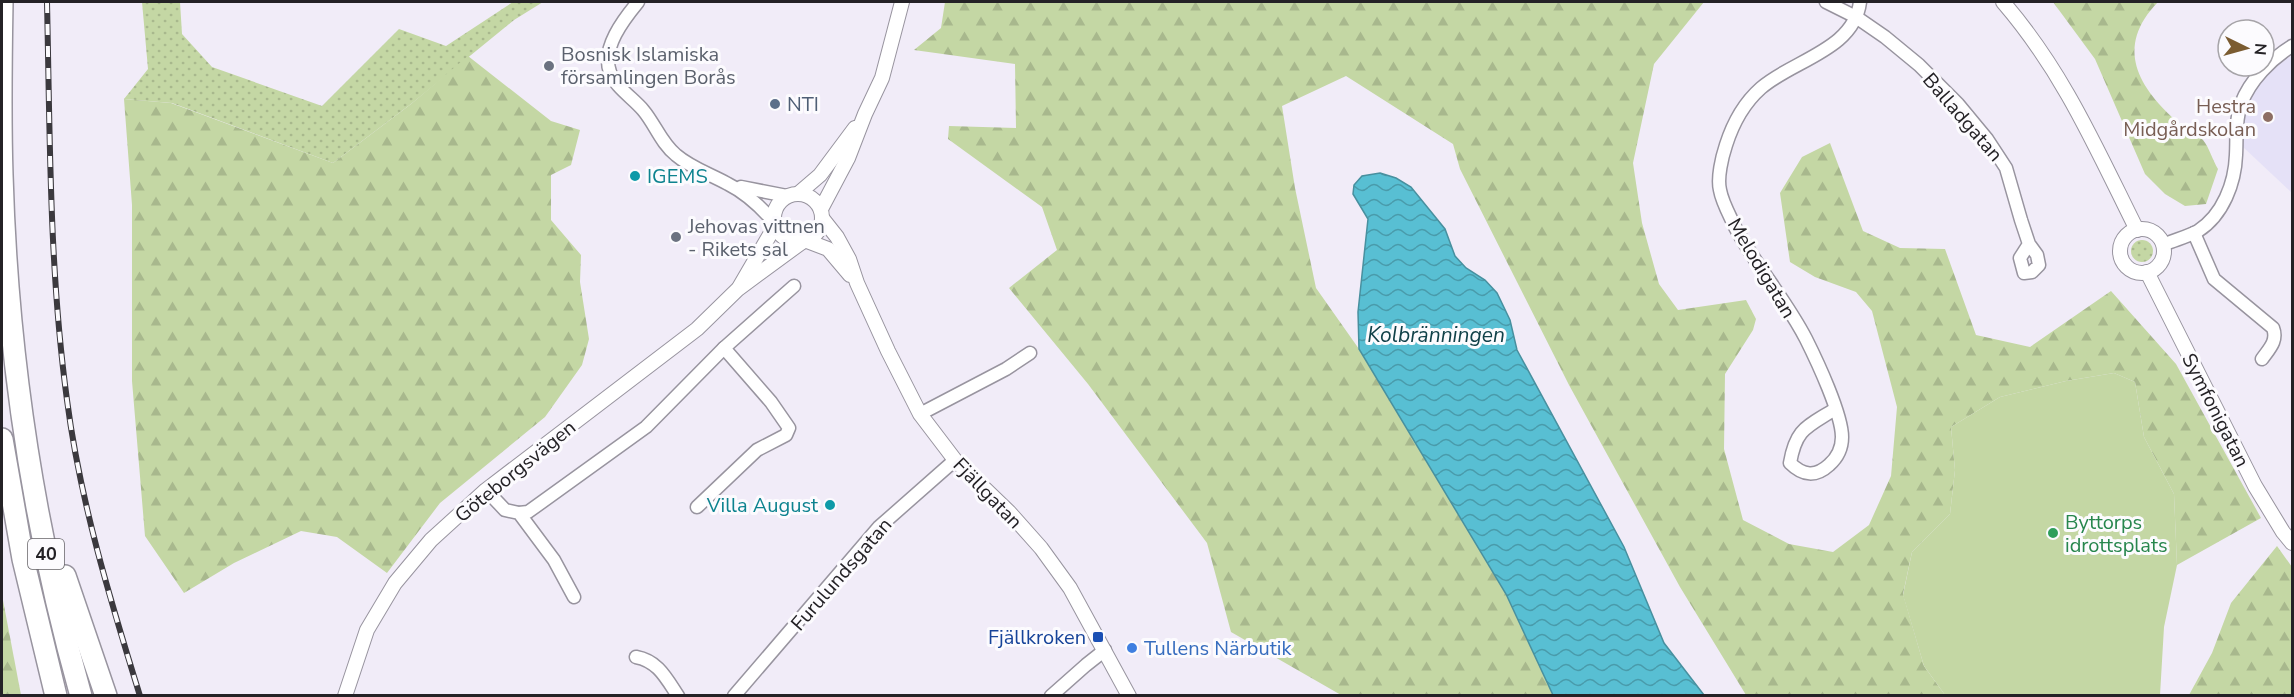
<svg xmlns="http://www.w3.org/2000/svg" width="2294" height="697" font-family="'Nunito Sans',sans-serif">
	<defs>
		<pattern id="grass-dots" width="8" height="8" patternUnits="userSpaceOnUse" patternTransform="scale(1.5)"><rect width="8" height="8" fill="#c4d7a4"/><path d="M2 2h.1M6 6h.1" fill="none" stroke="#a8b88d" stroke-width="1.8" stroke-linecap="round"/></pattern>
		<pattern id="forest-firs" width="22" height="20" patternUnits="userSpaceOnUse" patternTransform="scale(1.5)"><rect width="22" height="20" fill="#c4d7a4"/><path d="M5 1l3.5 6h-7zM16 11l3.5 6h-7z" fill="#a8b88d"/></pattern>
		<pattern id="water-waves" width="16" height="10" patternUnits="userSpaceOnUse" patternTransform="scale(1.5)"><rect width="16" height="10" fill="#58bfd3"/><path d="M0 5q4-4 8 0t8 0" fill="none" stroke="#499bab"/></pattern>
	</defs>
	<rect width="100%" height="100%" fill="#f1ecf8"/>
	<polygon fill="#e5e1f7" points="2292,55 2292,193 2242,146 2242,126 2245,108 2253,92 2269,72"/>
	<g fill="url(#grass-dots)">
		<polygon points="142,2 180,2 182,34 212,67 322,106 399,29 446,46 513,2 543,2 514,20 411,104 333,163 172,103 124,99 148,69"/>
		<circle cx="2142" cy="251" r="11"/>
	</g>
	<g fill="url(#forest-firs)">
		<polygon points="945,2 1704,2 1654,64 1633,163 1642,223 1659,284 1678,310 1746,300 1756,319 1753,330 1725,374 1724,449 1743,520 1789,544 1833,552 1869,525 1891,476 1897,407 1872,311 1856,292 1815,277 1790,262 1780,193 1802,157 1830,143 1863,231 1900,248 1945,249 1976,335 2030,347 2111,291 2176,364 2261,518 2177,565 2174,494 2144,437 2135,382 2114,373 2066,381 2000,397 1951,427 1955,470 1950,514 1912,552 1903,594 1924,666 1945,695 1746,695 1680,587 1569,385 1460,169 1453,144 1346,76 1282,106 1295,188 1316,288 1359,349 1506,594 1553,695 1341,695 1231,632 1207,543 1088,384 1009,288 1057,250 1042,207 948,139 949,126 1016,128 1015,64 914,50 941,28"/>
		<path d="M2053 2H2158C2114 47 2138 88 2180 124 2187 130 2197 134 2203 140 2209 147 2213 161 2218 169L2206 204 2185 206 2165 194 2145 174 2095 59Z"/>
		<polygon points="468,56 551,121 580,130 571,165 551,175 551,220 581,255 580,282 589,339 582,365 545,417 440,503 387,573 337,537 301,531 234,563 184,593 145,536 132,381 132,205 124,99 171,103 333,163 411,104"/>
		<polygon points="2277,546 2292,567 2292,695 2189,695 2212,653 2231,603"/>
		<polygon points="2,595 21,695 2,695"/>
	</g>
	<polygon fill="#c4d7a4" points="2114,373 2135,382 2144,437 2174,494 2177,565 2164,627 2160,695 1945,695 1924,666 1903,595 1912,552 1950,514 1955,470 1951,427 2000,397 2066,381"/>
	<polygon fill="url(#water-waves)" stroke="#48909f" stroke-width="1.5" points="1380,173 1396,178 1411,187 1445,229 1455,256 1466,268 1485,280 1497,293 1510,320 1517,350 1624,547 1664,643 1704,695 1553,695 1506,594 1359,349 1358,312 1368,219 1353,194 1354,185 1362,176"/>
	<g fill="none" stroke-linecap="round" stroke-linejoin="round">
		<g stroke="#98949f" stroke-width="15">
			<g id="minor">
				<path d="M638 2C624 19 601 48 610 72 615 87 633 98 643 110 655 124 661 143 676 155 691 168 710 174 728 184 746 193 760 206 774 222"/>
				<polyline points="1826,2 1856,17 1885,37 1919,65 1958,104 1987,139 2006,168 2021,220 2029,244 2037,255 2039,265 2032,272 2024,273 2020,258 2029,244"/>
				<polyline points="741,187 787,196"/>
				<path d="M2194 233 2214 279 2273 328C2278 341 2269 349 2262 359"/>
				<path d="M2163 245C2174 240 2187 237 2198 231 2223 215 2235 183 2236 155 2237 138 2235 120 2241 104 2250 80 2271 59 2292 46"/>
				<path d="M1835 409C1807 427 1796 428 1790 463 1803 476 1816 477 1829 465 1837 458 1842 448 1842 437 1842 414 1817 361 1806 339 1786 300 1756 266 1735 227 1730 216 1722 202 1720 190 1717 178 1722 157 1726 145 1733 123 1744 103 1761 88 1793 60 1854 50 1860 2"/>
				<polyline points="920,414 1006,369 1030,353"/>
				<polyline points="486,490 505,510 519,513 554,560 574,597"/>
				<polyline points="697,507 757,450 786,435 789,428 771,402 724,348"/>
				<polyline points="519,513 528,512 646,427 724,348 794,286"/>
				<path d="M636 657C658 661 666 678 678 696"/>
				<polyline points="734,696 879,527 955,460"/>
				<polyline points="1051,696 1086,665 1105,650"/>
			</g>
		</g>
		<g stroke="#98949f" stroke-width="16">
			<g id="tertiary">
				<path d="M2003 2C2064 73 2096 148 2137 230"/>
				<polyline points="799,193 820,175 855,128"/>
				<circle cx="798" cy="218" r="24"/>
				<polyline points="821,209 848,158 865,114 882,78 902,2"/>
				<polyline points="822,218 837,237 849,259 857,283 888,351 920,414 955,460 1009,512 1041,548 1070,588 1129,696"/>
				<circle cx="2142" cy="251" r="22"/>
				<polyline points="807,241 828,249 850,275"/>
				<polyline points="2147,272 2255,486 2283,532 2292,543"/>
				<polyline points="740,286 775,226"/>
				<polyline points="345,696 367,630 395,583 431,540 486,490 697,329 738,289 802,242"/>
			</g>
		</g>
		<g stroke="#98949f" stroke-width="24">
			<g id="motorway">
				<path d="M2 2C1 59 0 117 2 175 7 351 33 526 81 696"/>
				<polyline points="2,439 23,559 56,696"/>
				<polyline points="65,576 106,696"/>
			</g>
		</g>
		<use href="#minor" stroke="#fff" stroke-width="12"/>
		<use href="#tertiary" stroke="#fff" stroke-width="14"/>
		<use href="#motorway" stroke="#fff" stroke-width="21"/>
		<g stroke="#3b393e" stroke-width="6">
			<path id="rail" d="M47 2C50 134 49 268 67 400 80 501 110 599 140 696"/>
		</g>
		<use href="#rail" stroke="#fcfbfe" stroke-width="4" stroke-dasharray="11" stroke-linecap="butt"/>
	</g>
	<g fill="#6b7280" stroke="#fcfbfe" stroke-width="2">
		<circle cx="549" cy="66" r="6"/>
		<circle cx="676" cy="237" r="6"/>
	</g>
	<circle fill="#5c6f8a" stroke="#fcfbfe" stroke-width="2" cx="775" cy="104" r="6"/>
	<circle fill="#8d6e63" stroke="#fcfbfe" stroke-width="2" cx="2268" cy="117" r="6"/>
	<g fill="#0f9aa8" stroke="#fcfbfe" stroke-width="2">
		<circle cx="635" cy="176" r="6"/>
		<circle cx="830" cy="505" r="6"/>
	</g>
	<circle fill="#2e9e5b" stroke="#fcfbfe" stroke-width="2" cx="2053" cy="533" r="6"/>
	<rect fill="#1a4fb4" stroke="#fcfbfe" stroke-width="2" x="1092" y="631" width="12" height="12" rx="3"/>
	<circle fill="#3f7fe0" stroke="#fcfbfe" stroke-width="2" cx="1132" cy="648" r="6"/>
	<g text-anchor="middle" stroke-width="6" stroke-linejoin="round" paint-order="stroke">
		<rect fill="#fcfbfe" stroke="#656367" stroke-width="1.5" x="28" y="539" width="36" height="30" rx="4.5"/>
		<g font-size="18" font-weight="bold" fill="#242226">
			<text x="46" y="560">40</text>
		</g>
		<g font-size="20" fill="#5b616d" stroke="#fcfbfe" text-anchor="start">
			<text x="561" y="61">Bosnisk Islamiska<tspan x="561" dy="23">församlingen Borås</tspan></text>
			<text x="688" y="233">Jehovas vittnen<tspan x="688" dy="23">- Rikets sal</tspan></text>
		</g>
		<g font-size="20" fill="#4e5e75" stroke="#fcfbfe" text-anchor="start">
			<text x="787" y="111">NTI</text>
		</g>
		<g font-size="20" fill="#785e54" stroke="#fcfbfe" text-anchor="end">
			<text x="2256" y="113">Hestra<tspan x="2256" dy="23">Midgårdskolan</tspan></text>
		</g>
		<g font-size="20" fill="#242226" stroke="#fcfbfe">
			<text transform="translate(1963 117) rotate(49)" y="7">Balladgatan</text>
			<text transform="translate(1762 268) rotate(59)" y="7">Melodigatan</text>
			<text transform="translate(2216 410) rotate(63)" y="7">Symfonigatan</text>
			<text transform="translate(515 471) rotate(-39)" y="7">Göteborgsvägen</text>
			<text transform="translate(988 493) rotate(46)" y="7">Fjällgatan</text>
			<text transform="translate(841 574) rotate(-49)" y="7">Furulundsgatan</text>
		</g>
		<g font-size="20" fill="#0d838f" stroke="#fcfbfe" text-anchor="start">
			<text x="647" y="183">IGEMS</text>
			<text x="818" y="512" text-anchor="end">Villa August</text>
		</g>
		<g font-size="20" fill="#27864d" stroke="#fcfbfe" text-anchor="start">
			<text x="2065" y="529">Byttorps<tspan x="2065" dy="23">idrottsplats</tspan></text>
		</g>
		<g font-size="20" fill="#164399" stroke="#fcfbfe" text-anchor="end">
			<text x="1086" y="644">Fjällkroken</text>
		</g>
		<g font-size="20" fill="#366cbe" stroke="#fcfbfe" text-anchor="start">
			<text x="1144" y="655">Tullens Närbutik</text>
		</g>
		<g font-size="21" font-style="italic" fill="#114149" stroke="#fcfbfe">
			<text x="1436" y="342">Kolbränningen</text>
		</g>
	</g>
	<rect width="2294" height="697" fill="none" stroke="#242226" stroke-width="6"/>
	<g transform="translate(2246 48) rotate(95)"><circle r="28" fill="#fcfbfe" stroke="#a6a4a8" stroke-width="1.5"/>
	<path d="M0-4.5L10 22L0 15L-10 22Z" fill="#7b5c31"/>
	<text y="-9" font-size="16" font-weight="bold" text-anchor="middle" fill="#242226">N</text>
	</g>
</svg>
